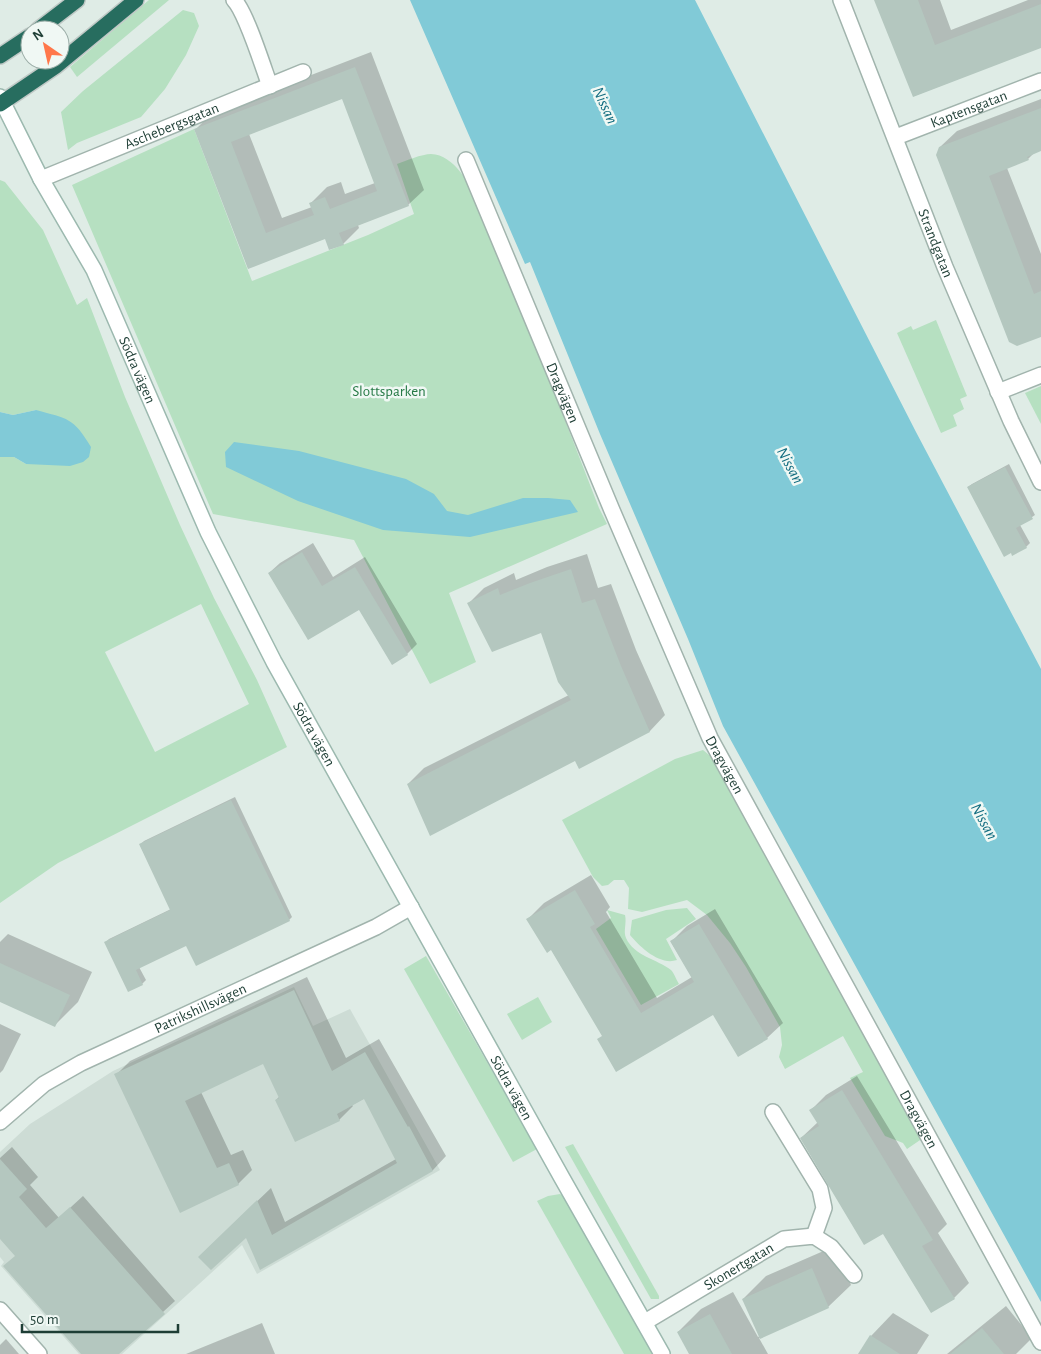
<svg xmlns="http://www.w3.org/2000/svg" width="1041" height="1354" font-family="'Alegreya Sans',sans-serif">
	<rect width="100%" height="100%" fill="#dfece6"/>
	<polygon fill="#cddcd5" points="294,987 313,1026 350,1009 440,1170 257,1274 242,1245 122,1354 79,1354 1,1266 4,1262 0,1257 0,1152 30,1124 113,1071"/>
	<g fill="#b6e0c1" fill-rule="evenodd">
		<polygon points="149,0 169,0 77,77 70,67"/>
		<polygon points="183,10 194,13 199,26 186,55 165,89 141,117 77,143 68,150 61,112 83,91"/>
		<path d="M194 129 252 281 368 235 414 214 397 164C405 161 422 154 431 154 455 155 468 184 480 201L599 508 607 524 449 593 476 662 430 684 354 540 213 514 72 185Z"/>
		<path d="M0 180 5 182 43 230 77 305 87 298 125 397 180 525 214 598 257 680 287 747 58 863 0 903V457H14L26 464 36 410 13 415 0 412ZM201 604 249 704 155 752 105 652Z"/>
		<polygon points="936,320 967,396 960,399 964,409 953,415 957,426 941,433 897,333 911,326 913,330"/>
		<polygon points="1041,386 1041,424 1025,393"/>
		<polygon points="703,750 714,759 780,883 826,958 926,1136 907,1149 903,1143 885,1136 850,1078 863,1072 843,1036 785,1069 779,1057 782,1045 780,1027 746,967 730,943 707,915 687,900 642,912 628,909 629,888 624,880 614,880 608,885 602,886 593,877 562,820 675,759"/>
		<path d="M687 908 696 919 666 939 677 960C660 966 640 947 630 935L632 920 666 910Z"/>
		<path d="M607 910 625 915C627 923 623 931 626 938 634 956 657 959 671 970 674 973 676 979 679 984L641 1005 596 929 611 918Z"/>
		<polygon points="426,956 537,1149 513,1162 404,969"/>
		<polygon points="538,997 552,1022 522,1040 507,1014"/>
		<polygon points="573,1144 659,1296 659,1299 651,1299 565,1147"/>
		<polygon points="560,1194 565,1197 653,1354 624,1354 537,1201 548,1196"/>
	</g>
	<g fill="#81cad7">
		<polygon points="410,0 695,0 916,432 1041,669 1041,1302 723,726 688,639 600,434 530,262 525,264"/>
		<path d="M36 410C68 419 73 417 91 447L89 457 83 462 70 466 26 464 14 457H0V412L13 415Z"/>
		<polygon points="234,442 299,451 406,479 434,494 447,511 468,515 523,498 548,498 570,500 578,512 470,537 383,530 298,501 226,467 225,452"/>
	</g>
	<g fill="#0003" fill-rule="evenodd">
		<polygon points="876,0 940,0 951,30 1028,0 1041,0 1041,47 914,96"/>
		<path d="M371 52 424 190 408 205 358 225 359 228 343 244 326 238 249 267 196 129 212 113ZM343 98 375 183 345 194 341 182 327 187 311 203 312 207 282 218 249 134Z"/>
		<polygon points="1041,99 1041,150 1035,152 1028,159 1007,168 1041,254 1041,335 940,147 957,131"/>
		<polygon points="1009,464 1035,515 1020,525 1030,543 1026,547 1012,551 968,487 972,484"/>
		<polygon points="313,543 333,577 365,557 417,644 407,654 359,609 269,573 280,563"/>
		<polygon points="587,554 598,588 611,584 636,650 665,715 650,731 580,767 576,760 408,784 424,768 569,695 541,631 468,604 484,588 514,573 516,580 547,567"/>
		<polygon points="235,797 292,917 289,920 187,944 139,967 146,980 142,984 105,943 109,939 171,909 140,845 144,841"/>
		<polygon points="591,875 610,907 606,912 657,998 692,977 671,942 687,926 715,909 783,1023 767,1038 713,1013 603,1035 551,949 528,919 544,903"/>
		<polygon points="8,934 92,972 78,1002 55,1025 0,1000 0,942"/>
		<polygon points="307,977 346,1058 379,1039 446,1156 433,1170 260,1268 246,1235 199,1257 271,1188 285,1222 396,1159 365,1098 352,1105 353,1106 339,1120 276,1100 280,1096 264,1062 201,1092 231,1155 243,1150 252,1170 238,1184 181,1211 116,1075 130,1061"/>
		<polygon points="0,1024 21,1034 3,1070 0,1073"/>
		<polygon points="857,1076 947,1224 938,1233 969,1283 954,1298 883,1232 801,1138 818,1122 811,1110 826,1095"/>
		<polygon points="12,1147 38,1177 30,1185 59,1218 83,1196 175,1301 117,1354 82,1354 16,1255 0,1237 0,1158"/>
		<polygon points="835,1246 851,1285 828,1307 759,1338 768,1354 690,1354 678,1332 701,1309 733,1292 758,1337 760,1336 743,1299 766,1276"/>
		<polygon points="1006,1306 1032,1338 1016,1354 947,1354"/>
		<polygon points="893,1313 929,1335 917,1354 860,1354 871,1336"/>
		<polygon points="262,1323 275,1354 186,1354"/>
		<polygon points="6,1339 19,1354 0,1354 0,1345"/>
	</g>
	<g fill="#b4c7bf" fill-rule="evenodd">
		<polygon points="874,0 918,0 935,45 1041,4 1041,48 913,97"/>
		<path d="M355 67 409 206 339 233 344 245 329 250 325 239 248 269 194 129ZM342 99 377 191 330 209 325 197 309 203 314 215 266 233 231 142Z"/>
		<polygon points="1041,108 1041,151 1027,157 1029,160 989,176 1034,294 1041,291 1041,337 1017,346 1009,342 936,155 939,147"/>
		<polygon points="1005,467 1033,519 1016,528 1027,548 1012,556 1011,553 1004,557 967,487"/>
		<polygon points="302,552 322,586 355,567 408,655 392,665 359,610 308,640 268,573"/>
		<polygon points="571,569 582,603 595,599 621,666 650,732 579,769 575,761 430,836 407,784 571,700 558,682 541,633 492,652 467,603 498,588 500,595 530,583"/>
		<polygon points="231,800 290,921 196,966 186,946 136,970 143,985 128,992 104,942 170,910 139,844"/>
		<polygon points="575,890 595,924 590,927 641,1013 694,982 670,941 699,924 768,1039 738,1057 713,1015 616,1072 597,1039 602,1036 551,950 547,953 526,919"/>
		<polygon points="0,963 70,995 55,1027 0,1002"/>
		<polygon points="294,990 332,1071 365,1052 408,1127 409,1126 433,1171 260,1270 246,1238 211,1270 198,1257 257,1200 272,1235 397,1163 364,1099 337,1114 340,1121 295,1142 275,1100 279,1098 263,1064 185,1101 217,1168 229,1163 239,1185 180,1213 114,1074"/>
		<polygon points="842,1090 933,1240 922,1246 955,1299 931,1313 883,1234 864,1245 800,1138 819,1126 809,1110"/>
		<polygon points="0,1159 27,1189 19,1197 46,1228 70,1207 165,1314 119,1354 81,1354 3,1266 15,1256 0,1239"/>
		<polygon points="812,1268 829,1308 760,1339 742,1299"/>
		<polygon points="710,1314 732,1354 689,1354 677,1332"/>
		<polygon points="982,1328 1004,1354 950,1354"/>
		<polygon points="870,1335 900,1354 858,1354"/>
	</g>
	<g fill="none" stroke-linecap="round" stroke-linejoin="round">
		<g stroke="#a1b4ad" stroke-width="18">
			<g id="street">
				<path d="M234 0C246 12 263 67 270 86"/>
				<path id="s1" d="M841 0 945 267 1011 421 1041 482"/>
				<path id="s2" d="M896 137 1041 81"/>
				<path id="s3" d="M466 160 611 508 710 738 1041 1342"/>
				<path id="s4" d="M41 179 303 72"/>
				<polyline points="998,392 1041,375"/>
				<polyline points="773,1112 820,1189 824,1208 814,1236"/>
				<path id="s5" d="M0 1122 44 1084 81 1063 376 927 411 907"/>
				<polyline points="0,1310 39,1354"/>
				<path id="s6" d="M645 1322 784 1239 814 1236 831 1247 854 1275"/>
			</g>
		</g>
		<g stroke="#9cb9af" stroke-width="18">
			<g id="secondary">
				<path id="s7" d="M0 97 41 179 94 270 208 532 274 662 562 1178 662 1354"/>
			</g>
		</g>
		<g stroke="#c0c9c6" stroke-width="18">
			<g id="highway">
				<polyline points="38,30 77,0"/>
				<polyline points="0,56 30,36"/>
				<polyline points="0,104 56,66 136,0"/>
			</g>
		</g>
		<use href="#street" stroke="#fff" stroke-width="15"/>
		<use href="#secondary" stroke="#fff" stroke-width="15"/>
		<use href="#highway" stroke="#276d5f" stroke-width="15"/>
	</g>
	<g text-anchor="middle" stroke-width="5" stroke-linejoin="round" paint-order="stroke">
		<g font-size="15" fill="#1e3e35" stroke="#f0f8f4">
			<text dy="5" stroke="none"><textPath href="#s2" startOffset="78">Kaptensgatan</textPath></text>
			<text dy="5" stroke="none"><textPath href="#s4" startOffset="141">Aschebergsgatan</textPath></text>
			<text dy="5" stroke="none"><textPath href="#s1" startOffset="261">Strandgatan</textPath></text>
			<text dy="5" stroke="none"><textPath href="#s7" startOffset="306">Södra vägen</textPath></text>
			<text dy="5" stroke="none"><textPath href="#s3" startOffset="252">Dragvägen</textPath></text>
			<text dy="5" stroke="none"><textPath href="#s7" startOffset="711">Södra vägen</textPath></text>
			<text dy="5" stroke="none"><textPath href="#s3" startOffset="658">Dragvägen</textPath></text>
			<text dy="5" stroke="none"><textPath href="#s5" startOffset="232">Patrikshillsvägen</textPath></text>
			<text dy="5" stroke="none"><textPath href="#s7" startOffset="1116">Södra vägen</textPath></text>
			<text dy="5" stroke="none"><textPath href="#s3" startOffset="1062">Dragvägen</textPath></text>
			<text dy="5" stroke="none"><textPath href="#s6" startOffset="109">Skonertgatan</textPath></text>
		</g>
		<g font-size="15" fill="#257945" stroke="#f0f8f4">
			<text x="389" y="396">Slottsparken</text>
		</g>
		<g font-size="16" font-style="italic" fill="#136d80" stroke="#f0f8f4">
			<text transform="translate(606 105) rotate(65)" y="6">Nissan</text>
			<text transform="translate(791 465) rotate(61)" y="6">Nissan</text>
			<text transform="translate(985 821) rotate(61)" y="6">Nissan</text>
		</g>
	</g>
	<g transform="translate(45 45) rotate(326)"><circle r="24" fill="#f0f8f4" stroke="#9caea8"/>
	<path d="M0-4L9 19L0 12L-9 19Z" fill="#ff774a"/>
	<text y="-8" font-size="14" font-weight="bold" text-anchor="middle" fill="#1e3e35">N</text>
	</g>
	<path d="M22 1324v8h156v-8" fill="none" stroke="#1e3e35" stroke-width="2.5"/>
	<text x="30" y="1324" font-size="15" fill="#1e3e35" stroke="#f0f8f4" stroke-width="4" paint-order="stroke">50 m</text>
</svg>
